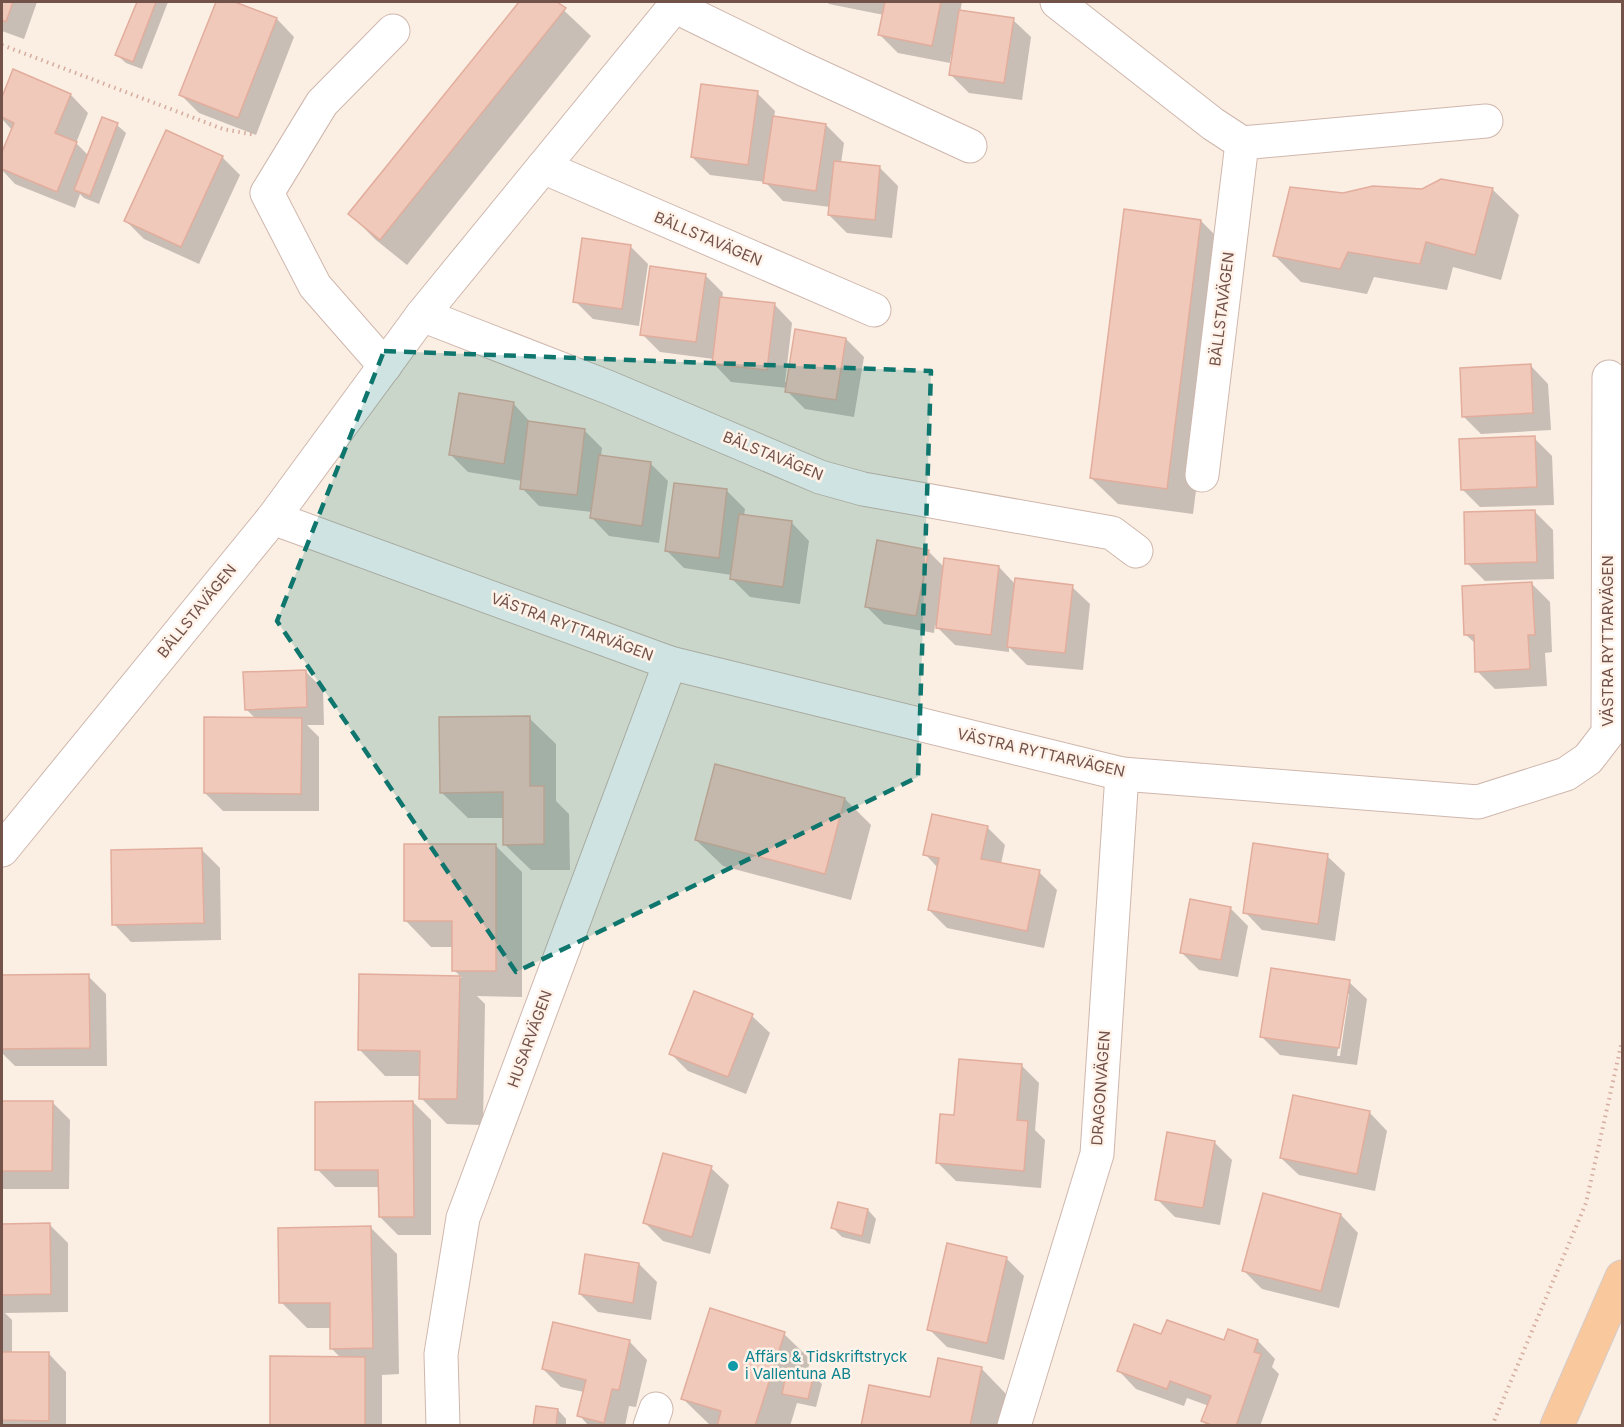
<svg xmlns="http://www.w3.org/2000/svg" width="1624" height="1427" font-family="Inter,sans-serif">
	<rect width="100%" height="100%" fill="#fbeee3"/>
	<g fill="#0003" fill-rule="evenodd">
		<polygon points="2,2 37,2 24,39 2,31"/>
		<polygon points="138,2 168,2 142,69 126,63 117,55"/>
		<polygon points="218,2 231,2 277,19 294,37 256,135 199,113 181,95"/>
		<polygon points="521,2 555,2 591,36 407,265 376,240 350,214"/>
		<polygon points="827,2 962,2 960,12 1013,20 1031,37 1022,100 969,93 951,75 954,55 951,55 950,63 898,53 880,35 884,15 829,4"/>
		<polygon points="14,71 71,95 88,113 76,143 89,156 117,125 126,133 99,204 84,198 80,194 75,208 15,184 2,170 2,156 12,130 2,119 2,101"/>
		<polygon points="757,93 775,111 774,118 826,125 844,143 841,163 880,168 898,186 892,238 847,233 829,215 830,207 783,201 765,182 710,175 692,157"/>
		<polygon points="222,157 240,175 199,264 144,239 126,221"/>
		<polygon points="1492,189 1519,215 1501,280 1453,267 1447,290 1374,277 1367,294 1301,282 1275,256 1343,195"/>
		<polygon points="1201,221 1227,247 1193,514 1118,504 1091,478"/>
		<polygon points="630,246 648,264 639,326 593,319 575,301"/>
		<polygon points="705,275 723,293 722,299 775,305 792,323 785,382 788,382 846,339 864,357 854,417 805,409 787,391 787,388 731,382 714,364 714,359 660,352 642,334"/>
		<polygon points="1531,366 1548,384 1551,430 1481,434 1463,416"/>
		<polygon points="513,403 531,423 584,430 602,448 601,456 650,463 668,481 659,543 609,536 592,518 592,512 539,506 522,488 522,481 468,472 450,454"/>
		<polygon points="1534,438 1552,456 1554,505 1480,507 1463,490"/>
		<polygon points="727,491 745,509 744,516 792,523 809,541 800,604 750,597 732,579 732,575 684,568 666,550"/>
		<polygon points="1535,512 1553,530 1554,579 1485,581 1467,563"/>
		<polygon points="928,551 944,567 999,567 1016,585 1072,587 1090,604 1083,670 1027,665 1009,647 1009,652 955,645 935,625 934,633 884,624 866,606"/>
		<polygon points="1532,584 1550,602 1552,652 1545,653 1547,686 1495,689 1477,671 1476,644 1466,635"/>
		<polygon points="305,671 323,689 324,725 307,725 319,737 319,811 223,811 205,793 256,719 246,709"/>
		<polygon points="529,718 556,744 556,801 569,814 570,870 531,870 504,844 504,818 468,818 441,792"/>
		<polygon points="845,799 871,825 851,900 723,866 696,840"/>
		<polygon points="987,827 1005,845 1001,864 1039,872 1057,890 1044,948 947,928 929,910 938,868 925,854"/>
		<polygon points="495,845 522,872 522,997 477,996 485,1004 483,1125 447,1124 421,1098 421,1076 385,1076 359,1049 361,976 462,978 454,970 454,947 431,947 405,920"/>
		<polygon points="202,850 220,868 221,940 131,942 114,924"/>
		<polygon points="1327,856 1345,873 1335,941 1262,930 1245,912"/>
		<polygon points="1230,908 1248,926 1238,977 1199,970 1181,952"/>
		<polygon points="2,976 88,976 106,994 107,1066 15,1066 2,1053"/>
		<path d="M1349 982 1367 999 1357 1065 1280 1055 1262 1037ZM1346 994H1349L1340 1056H1337Z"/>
		<polygon points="752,1016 770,1033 746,1094 688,1071 670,1053"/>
		<polygon points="1021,1065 1039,1083 1035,1130 1045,1140 1041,1188 956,1181 938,1163 956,1117"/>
		<polygon points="2,1102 52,1102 70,1120 69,1189 2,1189"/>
		<polygon points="413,1102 431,1120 431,1235 398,1235 380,1217 380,1187 335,1187 317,1169"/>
		<polygon points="1370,1113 1387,1131 1375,1191 1299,1175 1281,1158"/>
		<polygon points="1214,1142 1232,1160 1220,1225 1175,1217 1157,1199"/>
		<polygon points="711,1168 729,1185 710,1254 663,1241 645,1223"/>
		<polygon points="868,1210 876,1219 870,1244 842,1237 833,1228"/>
		<polygon points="1341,1215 1358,1233 1339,1308 1262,1289 1244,1271"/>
		<polygon points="2,1225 50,1225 68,1243 68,1312 5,1313 12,1320 12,1353 49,1354 66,1372 66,1426 2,1426"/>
		<polygon points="371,1228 397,1254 399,1374 382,1375 382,1426 271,1426 341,1358 332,1349 332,1328 307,1328 281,1302"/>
		<polygon points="1006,1258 1024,1276 1004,1360 947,1347 929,1329"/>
		<polygon points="639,1264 657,1282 651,1320 598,1312 580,1294"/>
		<polygon points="784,1334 811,1360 806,1374 813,1375 822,1384 816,1407 797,1403 790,1426 711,1426 682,1398"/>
		<polygon points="1162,1336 1225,1342 1258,1341 1275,1359 1272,1367 1279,1374 1260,1426 1208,1426 1203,1421 1209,1406 1187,1398 1184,1406 1136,1389 1119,1371"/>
		<polygon points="630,1342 647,1360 636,1407 629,1406 625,1426 589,1426 579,1415 584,1392 561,1387 543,1369"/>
		<polygon points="981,1368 1007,1395 1001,1426 862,1426 931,1399"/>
		<polygon points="558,1410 566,1419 566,1426 535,1426"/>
	</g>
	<g fill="#f0c9bb" stroke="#e2ad9c" stroke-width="1.5">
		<polygon points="2,2 13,2 6,22 2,20"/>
		<polygon points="137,2 156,2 133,62 115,55"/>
		<polygon points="216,2 235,2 277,18 238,118 179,95"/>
		<polygon points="519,2 557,2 566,8 380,240 348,214"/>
		<polygon points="885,2 941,2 932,46 878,35"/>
		<polygon points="959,10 1014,18 1004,83 949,75"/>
		<polygon points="13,69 71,94 55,133 77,142 57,192 2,169 2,152 14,123 2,117 2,97"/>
		<polygon points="701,84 758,91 748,165 691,157"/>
		<polygon points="773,116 826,124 816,191 763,183"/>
		<polygon points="102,117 118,123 90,196 74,190"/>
		<polygon points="166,130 223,156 181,247 124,221"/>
		<polygon points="834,161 880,166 875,220 828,215"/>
		<polygon points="1441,179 1493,188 1475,255 1426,242 1420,264 1348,252 1340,269 1273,256 1290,187 1343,193 1373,186 1422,189"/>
		<polygon points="1124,209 1201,220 1167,489 1090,478"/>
		<polygon points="582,238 631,245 622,309 573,302"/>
		<polygon points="650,266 706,274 696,342 640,335"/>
		<polygon points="720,297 775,303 767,370 712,364"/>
		<polygon points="795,329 846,338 836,400 785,392"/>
		<polygon points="1531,364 1533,413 1462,417 1460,368"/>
		<polygon points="459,393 514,402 504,464 449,455"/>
		<polygon points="528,421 585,429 577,495 520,489"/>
		<polygon points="1535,436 1537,487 1461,490 1459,439"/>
		<polygon points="599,455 651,462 642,526 590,518"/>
		<polygon points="674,483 727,489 719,558 665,551"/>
		<polygon points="1535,510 1537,562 1465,564 1464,512"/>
		<polygon points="739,514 792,521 783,587 730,579"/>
		<polygon points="877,540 929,550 916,616 865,607"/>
		<polygon points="944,558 999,566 991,635 936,628"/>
		<polygon points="1015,578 1073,585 1065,653 1007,647"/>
		<polygon points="1532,582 1535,635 1528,635 1530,669 1475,672 1474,635 1464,635 1462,586"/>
		<polygon points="306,670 307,707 245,710 243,672"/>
		<polygon points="530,716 530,786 544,786 544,844 503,845 503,792 440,793 439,717"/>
		<polygon points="204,717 302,718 301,794 204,793"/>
		<polygon points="715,764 845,798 825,874 695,840"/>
		<polygon points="932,814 988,826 981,859 1040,870 1027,931 928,910 939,858 923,855"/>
		<polygon points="1253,843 1328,854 1318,924 1243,913"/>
		<polygon points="404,844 496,844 496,971 452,971 452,921 404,921"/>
		<polygon points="202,848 204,923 112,925 111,850"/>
		<polygon points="1190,899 1231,907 1221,960 1180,953"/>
		<polygon points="1271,968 1350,980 1339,1048 1260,1037"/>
		<polygon points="89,974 90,1048 2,1049 2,975"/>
		<polygon points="359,974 460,976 457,1099 419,1099 420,1051 358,1050"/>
		<polygon points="694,991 753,1014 728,1077 669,1054"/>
		<polygon points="959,1059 1022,1064 1017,1120 1028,1121 1024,1171 936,1163 940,1114 954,1115"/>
		<polygon points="1293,1095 1370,1111 1357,1174 1280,1158"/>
		<polygon points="2,1101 53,1101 52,1171 2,1171"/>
		<polygon points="413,1101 414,1217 379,1217 378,1170 315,1170 315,1102"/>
		<polygon points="1167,1132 1215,1141 1203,1208 1155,1200"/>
		<polygon points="663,1153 712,1166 692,1237 643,1223"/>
		<polygon points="1263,1193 1341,1214 1321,1291 1242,1271"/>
		<polygon points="838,1202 868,1209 862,1236 831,1228"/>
		<polygon points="50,1223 51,1294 2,1295 2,1224"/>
		<polygon points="371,1226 373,1348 330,1349 330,1303 279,1303 278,1228"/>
		<polygon points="947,1243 1007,1257 987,1343 927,1330"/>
		<polygon points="585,1254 639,1263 633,1303 579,1294"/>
		<polygon points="710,1308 785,1332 755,1426 717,1426 721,1411 681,1399"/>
		<polygon points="1167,1320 1224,1340 1228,1329 1258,1340 1254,1352 1261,1354 1236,1426 1214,1426 1201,1421 1211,1396 1170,1381 1167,1389 1117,1371 1134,1324 1161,1334"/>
		<polygon points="553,1322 630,1340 619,1390 612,1389 604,1423 577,1416 586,1380 542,1369"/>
		<polygon points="2,1352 49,1352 49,1421 2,1420"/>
		<polygon points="270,1356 365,1357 365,1426 270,1426"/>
		<polygon points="938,1358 982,1367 970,1426 861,1426 869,1385 930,1397"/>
		<polygon points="787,1368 814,1374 808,1399 782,1394"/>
		<polygon points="536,1406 558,1409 556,1426 533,1426"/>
	</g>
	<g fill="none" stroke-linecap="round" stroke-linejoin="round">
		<g stroke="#cfb7ad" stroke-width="35">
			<g id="minor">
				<polyline points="1057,2 1213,124 1242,143"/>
				<polyline points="674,6 803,69 970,146"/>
				<polyline points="543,167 874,310"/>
				<polyline points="422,315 610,388 820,477 863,489 1112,533 1136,551"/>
				<polyline points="385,366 315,286 267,193 322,103 393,31"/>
				<polyline points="1202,475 1242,143 1486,121"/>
				<polyline points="273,518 670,663 1122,774 1478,802 1566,774 1588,759 1608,733 1609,377"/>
				<polyline points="2,850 273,518 422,315 678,2"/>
				<polyline points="443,1426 441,1354 463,1218 670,663"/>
				<polyline points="650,1426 656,1409"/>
				<polyline points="1014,1426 1097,1154 1122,774"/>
			</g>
		</g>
		<g stroke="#d5cbc9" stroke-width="35">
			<polyline id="major" points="1557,1426 1622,1277"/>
		</g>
		<g stroke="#d5ac9f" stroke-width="4" stroke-dasharray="1.5 4.5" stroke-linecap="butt">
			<polyline points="2,45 223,129 255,135"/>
			<polyline points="1492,1426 1586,1203 1622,1041"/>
		</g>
		<use href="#minor" stroke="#fff" stroke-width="33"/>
		<use href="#major" stroke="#f9c99d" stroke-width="33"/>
	</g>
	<path fill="#0f766e" fill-opacity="0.2" stroke="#0f766e" stroke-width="4.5" stroke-dasharray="12 8" stroke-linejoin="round" d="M384 351 931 371 918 777 516 972 277 621Z"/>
	<circle fill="#0f9aa8" stroke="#fff3e9" stroke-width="2" cx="733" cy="1366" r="6"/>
	<g text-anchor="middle" stroke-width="5" stroke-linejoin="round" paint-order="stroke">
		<g font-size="15" fill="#73524a" stroke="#fff3e9">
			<text transform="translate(708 239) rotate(23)" y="5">BÄLLSTAVÄGEN</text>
			<text transform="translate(1222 309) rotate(-83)" y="5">BÄLLSTAVÄGEN</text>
			<text transform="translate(773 456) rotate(22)" y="5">BÄLSTAVÄGEN</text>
			<text transform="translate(197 611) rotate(-51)" y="5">BÄLLSTAVÄGEN</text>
			<text transform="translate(572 627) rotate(20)" y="5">VÄSTRA RYTTARVÄGEN</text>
			<text transform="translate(1608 641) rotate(-90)" y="5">VÄSTRA RYTTARVÄGEN</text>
			<text transform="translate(1041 753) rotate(13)" y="5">VÄSTRA RYTTARVÄGEN</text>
			<text transform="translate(530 1039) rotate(-70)" y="5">HUSARVÄGEN</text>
			<text transform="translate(1101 1088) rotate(-86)" y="5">DRAGONVÄGEN</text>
		</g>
		<g font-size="15" fill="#0d838f" stroke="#fff3e9" text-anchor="start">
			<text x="745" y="1362">Affärs &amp; Tidskriftstryck<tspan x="745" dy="17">i Vallentuna AB</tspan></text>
		</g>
	</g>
	<rect width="1624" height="1427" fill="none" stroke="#73524a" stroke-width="6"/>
</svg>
